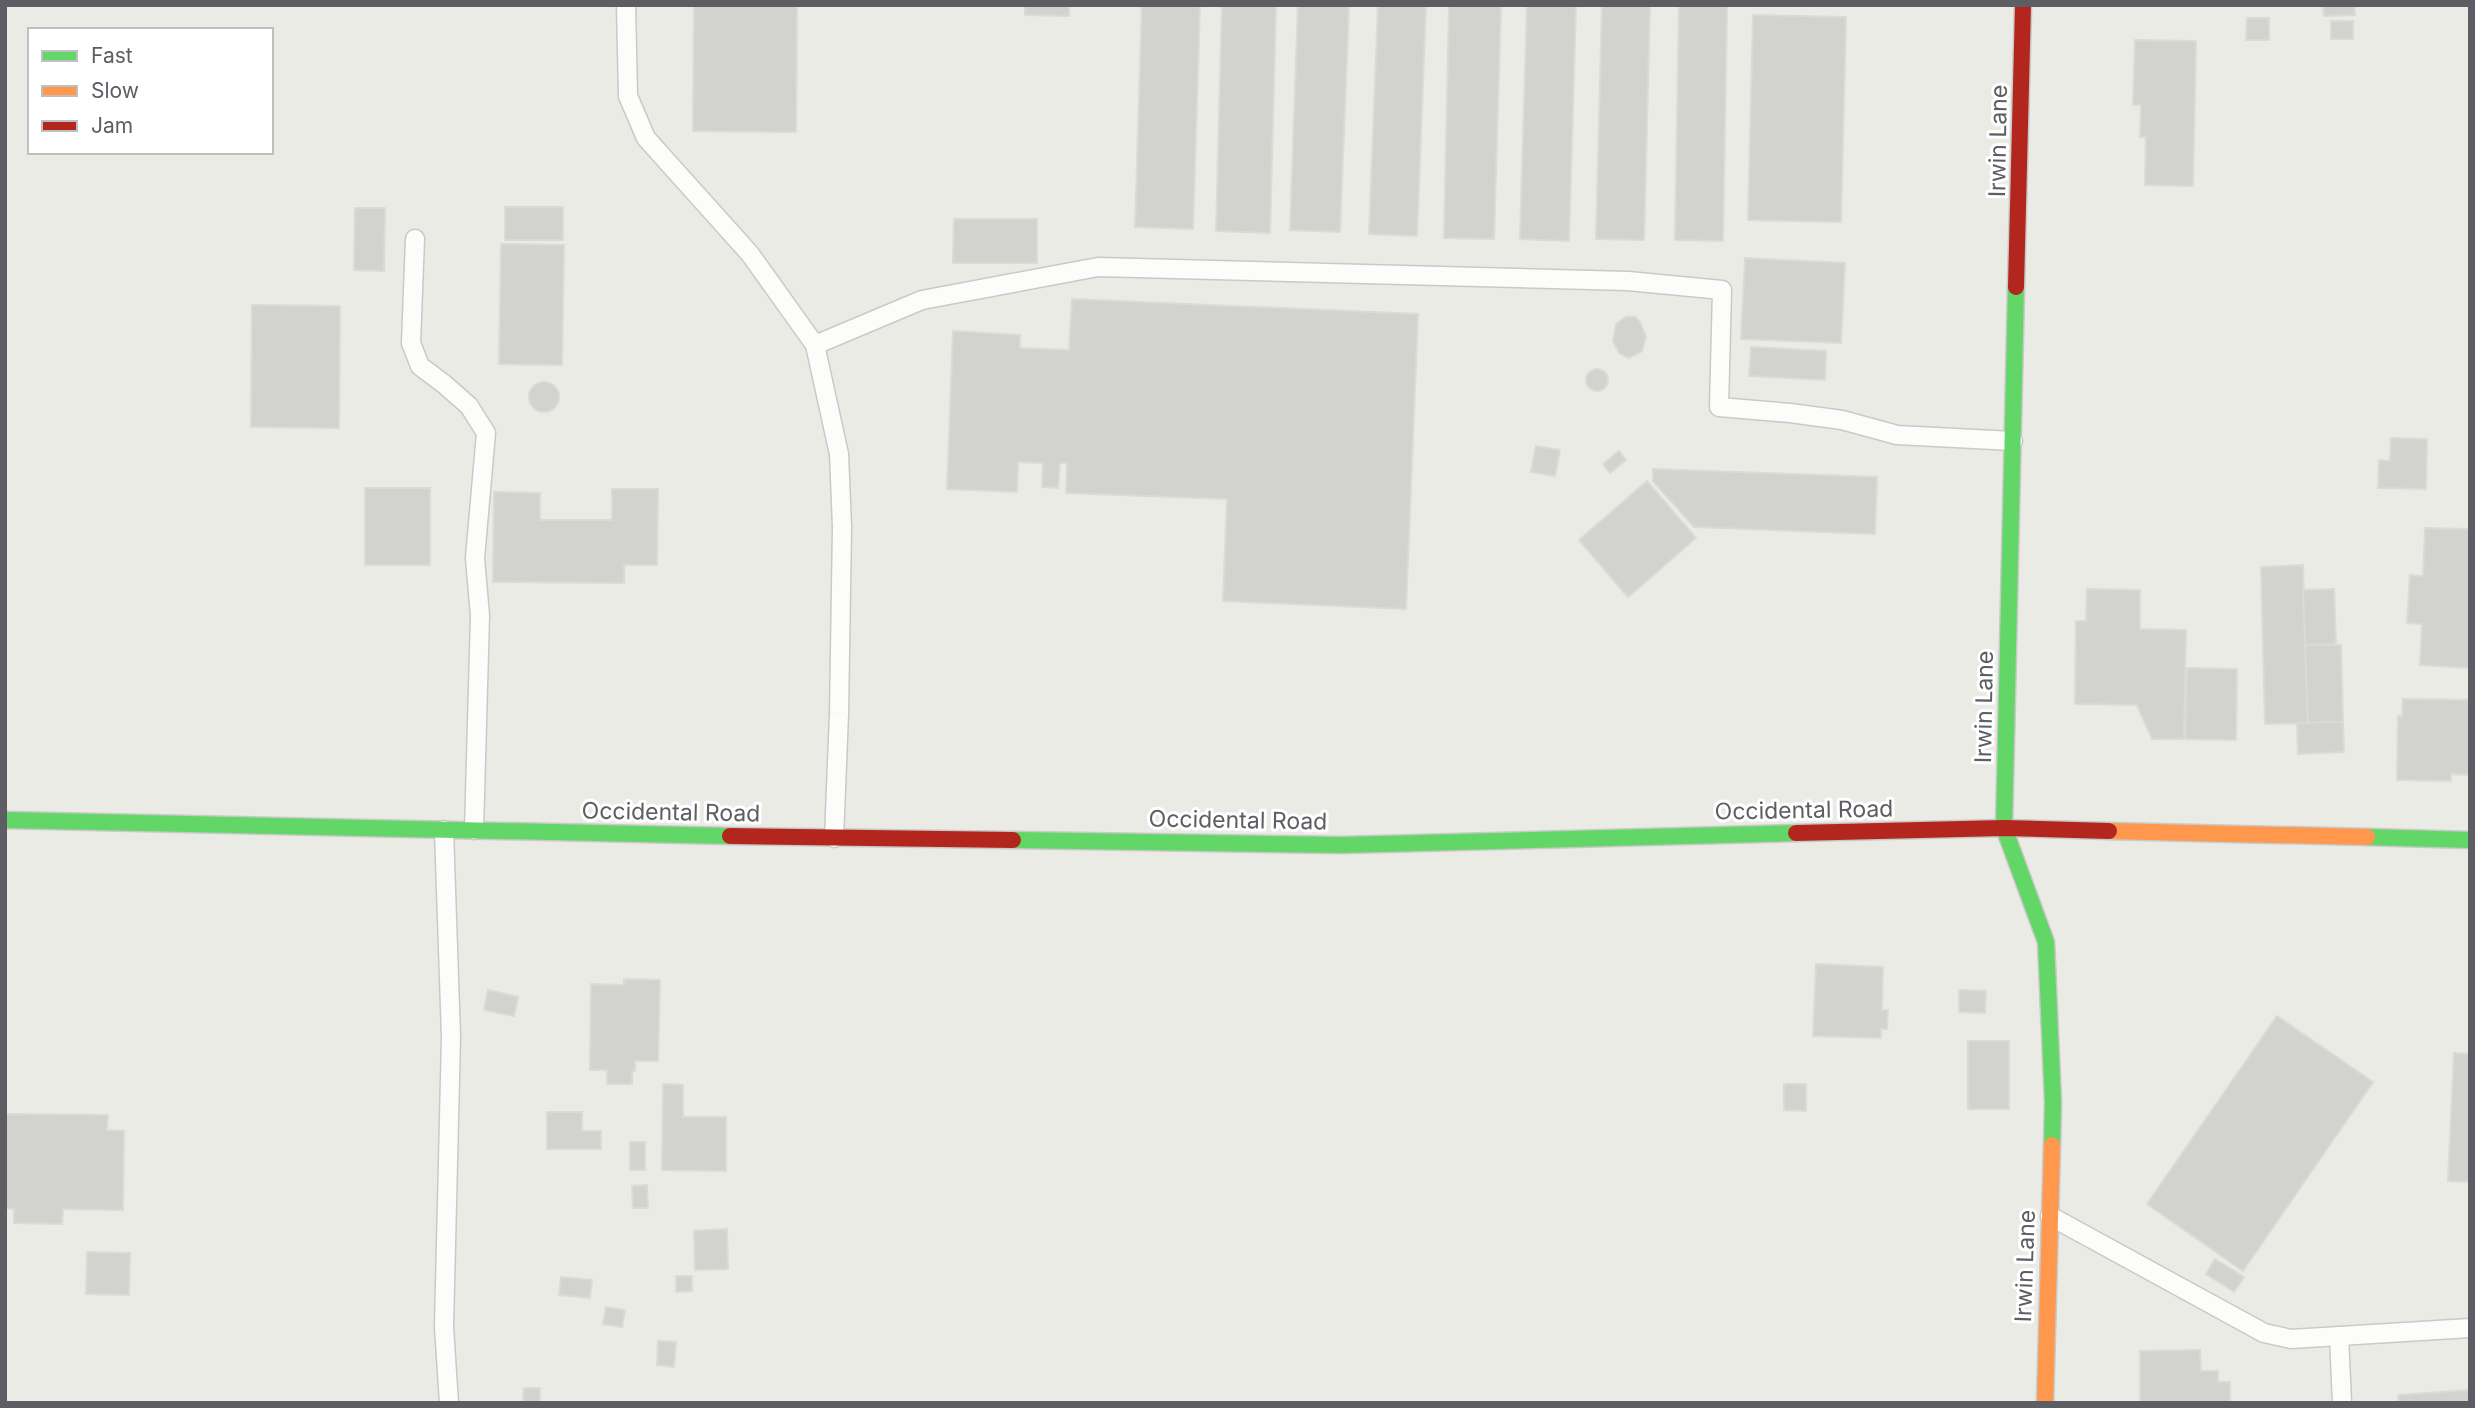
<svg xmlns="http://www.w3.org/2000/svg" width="2475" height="1408" font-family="Inter,sans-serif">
	<rect width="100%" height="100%" fill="#ebebe6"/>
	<g fill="#d2d2cf" stroke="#dadad6" stroke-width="2">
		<polygon points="694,5 797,5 796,132 693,131"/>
		<polygon points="1025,5 1069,5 1069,16 1025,15"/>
		<polygon points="1142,5 1200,5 1193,229 1135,227"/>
		<polygon points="1222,5 1276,5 1270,233 1216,231"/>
		<polygon points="1298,5 1349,5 1340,232 1290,230"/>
		<polygon points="1378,5 1426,5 1417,236 1369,234"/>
		<polygon points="1449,5 1501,5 1494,239 1444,238"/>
		<polygon points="1527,5 1576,5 1569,241 1520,239"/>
		<polygon points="1602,5 1650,5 1644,240 1596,239"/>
		<polygon points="1679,5 1727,6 1723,241 1675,240"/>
		<polygon points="2323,5 2354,5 2355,15 2324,16"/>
		<polygon points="1753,15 1846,17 1841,222 1748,220"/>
		<polygon points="2247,18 2269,18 2269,40 2246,40"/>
		<rect x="2331" y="21" width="22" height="18"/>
		<polygon points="2135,40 2196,41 2193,186 2145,185 2146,137 2140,137 2141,105 2133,105"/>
		<rect x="505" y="207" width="58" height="33"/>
		<polygon points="355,208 385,208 384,271 354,270"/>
		<polygon points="954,219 1037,219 1037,263 953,263"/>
		<polygon points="501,244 564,245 562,365 499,364"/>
		<polygon points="1745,258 1845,263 1841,343 1741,339"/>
		<polygon points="1072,299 1418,314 1406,609 1223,601 1227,499 1066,493 1067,463 1060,463 1058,488 1042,487 1043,463 1018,462 1017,492 947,489 953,331 1020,335 1020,348 1069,350"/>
		<polygon points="252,305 340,306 339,428 251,427"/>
		<polygon points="1626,317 1635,317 1640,322 1646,337 1642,351 1629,358 1619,353 1613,341 1616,324"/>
		<polygon points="1751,347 1826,351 1825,380 1749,376"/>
		<circle cx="1597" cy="380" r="11"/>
		<circle cx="544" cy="397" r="15"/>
		<polygon points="2391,438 2427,439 2426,489 2378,488 2379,460 2390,461"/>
		<polygon points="1536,446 1560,450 1555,476 1531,472"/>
		<polygon points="1619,451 1626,460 1610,473 1603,464"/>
		<polygon points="1653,469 1877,477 1875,534 1694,527 1653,481"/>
		<polygon points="1647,481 1696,538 1628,597 1579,540"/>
		<rect x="365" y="488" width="65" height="77"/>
		<polygon points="612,489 658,489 657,565 624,565 624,583 493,582 494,492 540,493 540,520 612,520"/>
		<polygon points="2425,528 2470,529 2470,668 2420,665 2422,624 2407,623 2410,575 2423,576"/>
		<polygon points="2303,565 2308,723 2265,724 2261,567"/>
		<polygon points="2087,589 2140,590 2140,629 2186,630 2184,739 2152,739 2137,705 2075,704 2076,621 2086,621"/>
		<polygon points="2334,589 2336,644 2305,645 2303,590"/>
		<polygon points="2305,645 2341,645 2343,722 2308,723"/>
		<polygon points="2187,668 2237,669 2236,740 2185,739"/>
		<polygon points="2403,699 2470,700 2470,775 2451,774 2451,781 2397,780 2398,716 2402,717"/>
		<polygon points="2343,722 2344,752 2298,754 2297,723"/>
		<polygon points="1816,964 1883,967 1882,1010 1888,1010 1887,1029 1881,1029 1881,1038 1813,1036"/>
		<polygon points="624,979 660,980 658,1061 635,1061 635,1071 632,1071 632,1084 607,1084 607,1070 590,1070 591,984 624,985"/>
		<polygon points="488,990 518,997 514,1016 484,1010"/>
		<polygon points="1959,990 1986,991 1985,1013 1959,1012"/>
		<polygon points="2277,1016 2373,1082 2243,1271 2147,1204"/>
		<rect x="1968" y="1041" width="41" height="68"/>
		<polygon points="2454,1053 2470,1054 2470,1182 2448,1181"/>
		<polygon points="663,1084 683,1085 683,1117 726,1117 726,1171 662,1170"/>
		<polygon points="1784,1084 1806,1084 1806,1111 1784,1110"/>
		<polygon points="547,1112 582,1112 582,1131 601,1131 601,1149 547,1149"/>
		<polygon points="5,1114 108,1115 107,1130 124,1131 123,1210 63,1209 62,1224 14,1223 14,1209 5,1208"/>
		<rect x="630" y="1142" width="15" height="28"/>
		<polygon points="647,1185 648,1208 633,1208 632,1186"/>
		<polygon points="727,1229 728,1269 695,1270 694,1231"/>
		<polygon points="87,1252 130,1253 129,1295 86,1294"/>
		<polygon points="2215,1259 2244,1277 2234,1292 2206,1274"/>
		<polygon points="676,1276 692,1276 692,1291 676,1292"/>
		<polygon points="561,1277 592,1280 590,1298 559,1295"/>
		<polygon points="606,1307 625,1310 622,1327 603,1324"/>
		<polygon points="658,1341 676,1342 674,1367 657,1365"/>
		<polygon points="2200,1350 2201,1371 2218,1371 2218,1382 2230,1382 2230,1403 2140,1403 2140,1351"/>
		<polygon points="524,1388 540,1388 540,1403 523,1403"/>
		<polygon points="2470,1390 2470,1403 2399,1403 2398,1395"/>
	</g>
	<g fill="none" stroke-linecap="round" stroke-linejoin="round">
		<g stroke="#c9c9c8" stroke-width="21">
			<g id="lane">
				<polyline points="626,5 628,96 646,138 750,254 815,345 839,454 842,527 839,714 834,838"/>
				<polyline points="415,239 411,343 420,366 444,384 469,406 486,433 475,558 480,616 474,830"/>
				<polyline points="815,345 922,300 1098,267 1628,281 1722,290 1719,407 1790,413 1842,420 1897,435 2013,441"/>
				<polyline points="444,830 451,1037 444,1327 449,1403"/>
				<polyline points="2050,1216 2264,1333 2291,1339 2470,1328"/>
				<polyline points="2339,1336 2342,1403"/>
			</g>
		</g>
		<g stroke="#c8c9c8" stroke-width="19">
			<g id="fast">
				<polyline points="2016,287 2004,828 2046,942 2053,1102 2052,1145"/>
				<polyline points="5,820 730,836"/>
				<polyline points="2367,837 2470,840"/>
				<polyline points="1013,840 1342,845 1796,833"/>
			</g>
		</g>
		<g stroke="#c8c9c8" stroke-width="19">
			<g id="slow">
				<polyline points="2109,831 2367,837"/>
				<polyline points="2045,1403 2052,1145"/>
			</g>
		</g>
		<g stroke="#c8c9c8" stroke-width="19">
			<g id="jam">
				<polyline points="2016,287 2023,5"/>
				<polyline points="1796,833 2004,828 2109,831"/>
				<polyline points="730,836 1013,840"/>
			</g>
		</g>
		<use href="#lane" stroke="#fcfcfb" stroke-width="18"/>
		<use href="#fast" stroke="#63d668" stroke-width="16"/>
		<use href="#slow" stroke="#ff974d" stroke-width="16"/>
		<use href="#jam" stroke="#b3261e" stroke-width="16"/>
	</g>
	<g text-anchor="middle" stroke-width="6" stroke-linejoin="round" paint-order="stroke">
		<g font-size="23" fill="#5c5e63" stroke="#fff">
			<text transform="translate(1998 141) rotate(-89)" y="8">Irwin Lane</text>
			<text transform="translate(1984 707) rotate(-89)" y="8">Irwin Lane</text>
			<text transform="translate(1804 810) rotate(-1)" y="8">Occidental Road</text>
			<text transform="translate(671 812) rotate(1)" y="8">Occidental Road</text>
			<text transform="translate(1238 820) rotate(1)" y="8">Occidental Road</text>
			<text transform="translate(2025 1266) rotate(-88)" y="8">Irwin Lane</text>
		</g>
	</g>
	<rect width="2475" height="1408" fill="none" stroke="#5c5e63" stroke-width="14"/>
	<rect x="28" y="28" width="245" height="126" fill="#ffffff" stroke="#bebfc1" stroke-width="2"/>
	<rect x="42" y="51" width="35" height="10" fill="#63d668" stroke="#bebfc1" stroke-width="2"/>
	<text x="91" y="63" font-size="21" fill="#5c5e63">Fast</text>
	<rect x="42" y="86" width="35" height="10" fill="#ff974d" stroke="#bebfc1" stroke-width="2"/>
	<text x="91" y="98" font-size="21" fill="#5c5e63">Slow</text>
	<rect x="42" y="121" width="35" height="10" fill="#b3261e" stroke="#bebfc1" stroke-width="2"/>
	<text x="91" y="133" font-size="21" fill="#5c5e63">Jam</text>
</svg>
